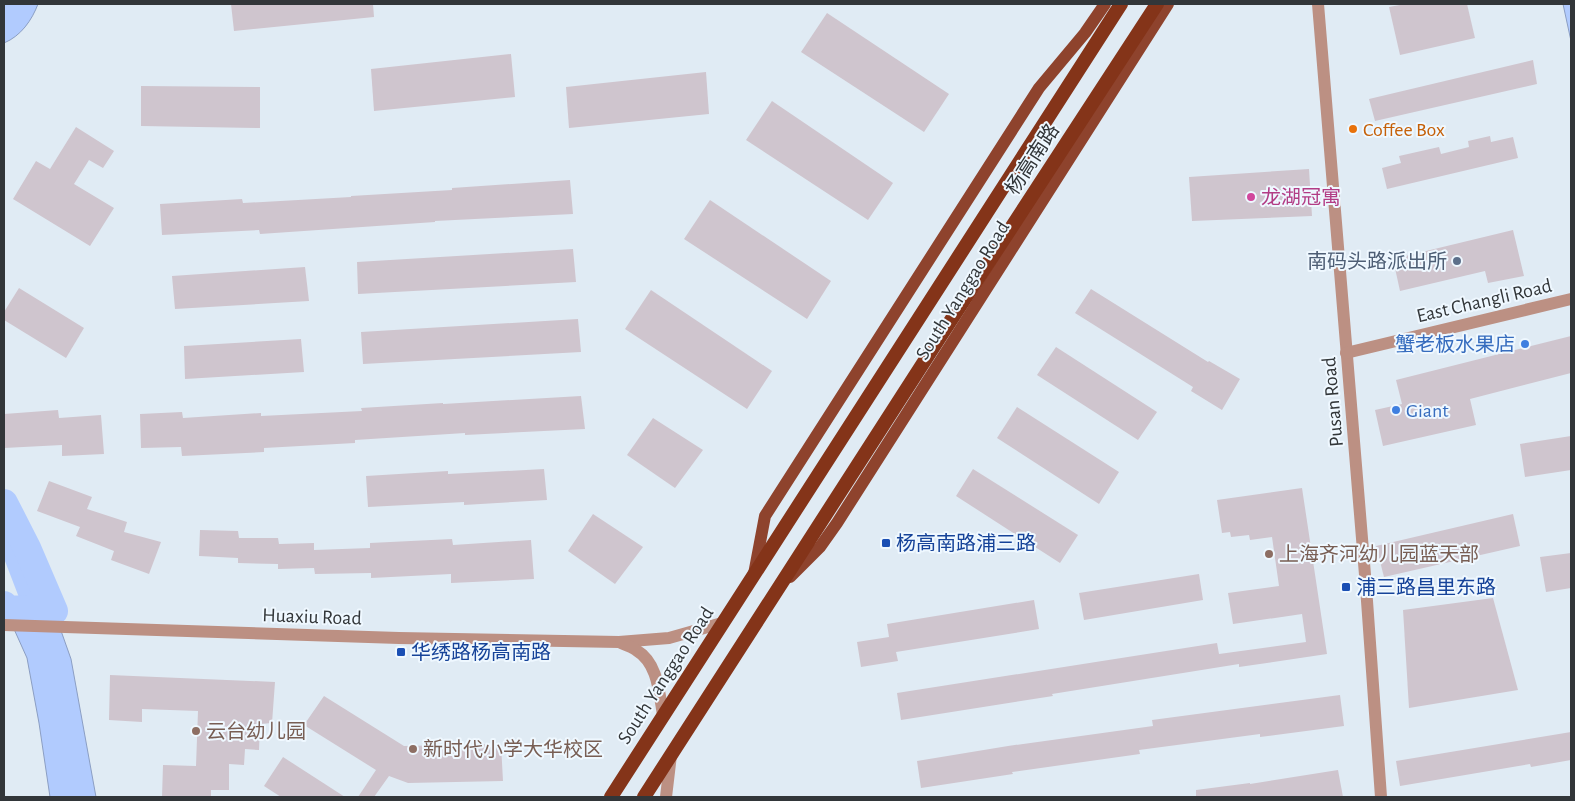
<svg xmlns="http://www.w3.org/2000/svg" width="1575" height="801" font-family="'Alegreya Sans','Noto Sans SC',sans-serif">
	<rect width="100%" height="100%" fill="#e0ebf4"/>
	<g fill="#b1cbfe" stroke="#8b9ec3">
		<path d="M4 4H38C32 20 21 36 4 43Z"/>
		<polygon points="1563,4 1571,4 1571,41"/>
		<polygon points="5,609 54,611 71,659 96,797 50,797 39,723 27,658"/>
	</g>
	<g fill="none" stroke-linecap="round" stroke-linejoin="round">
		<polyline stroke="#b1cbfe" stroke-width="16" points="4,536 40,630"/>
		<polyline stroke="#b1cbfe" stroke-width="28" points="4,503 27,548 54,611 5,609 4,605"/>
	</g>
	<g fill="#cfc5ce">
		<polygon points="231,4 373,4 374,17 234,31"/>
		<polygon points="1405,4 1467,4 1475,38 1400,55 1389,7"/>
		<polygon points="827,13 949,94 924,132 801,52"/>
		<polygon points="511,54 515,97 374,111 371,69"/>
		<polygon points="1533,60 1537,84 1375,121 1369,99"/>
		<polygon points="706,72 709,114 569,128 566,87"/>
		<polygon points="141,86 260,87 260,128 141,126"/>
		<polygon points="772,101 893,183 868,220 746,140"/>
		<polygon points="76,127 114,151 103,168 89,160 74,184 114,208 90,246 13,199 36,161 50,169"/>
		<polygon points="1490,136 1491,142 1513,137 1518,158 1387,189 1382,168 1401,163 1399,156 1439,147 1441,154 1469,147 1468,141"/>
		<polygon points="1309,169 1312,216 1192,221 1189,177"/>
		<polygon points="570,180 573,214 435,221 435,222 260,234 259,230 162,235 160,204 242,199 243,203 351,197 351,196 452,190 452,188"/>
		<polygon points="710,200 831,281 807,319 684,239"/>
		<polygon points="1513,230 1524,276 1488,283 1485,271 1400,291 1393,259"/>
		<polygon points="573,249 576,282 358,294 357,262"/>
		<polygon points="305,267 309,301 175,309 172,276"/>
		<polygon points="19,288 84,328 66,358 4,320 4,312"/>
		<polygon points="1091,289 1208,362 1209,361 1240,379 1222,410 1191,391 1193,387 1075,313"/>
		<polygon points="651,290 772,371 747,409 625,329"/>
		<polygon points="578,319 581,352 363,364 361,332"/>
		<polygon points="1571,336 1571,373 1470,399 1476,425 1383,446 1375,410 1402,404 1396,380"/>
		<polygon points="301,339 304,372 185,379 184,346"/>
		<polygon points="1056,347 1157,412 1138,440 1037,375"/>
		<polygon points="581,396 585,429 465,435 465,433 355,440 355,443 264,448 264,452 182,456 181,447 141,448 140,414 182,412 183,418 261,413 261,416 362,411 361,408 443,403 443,404"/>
		<polygon points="1017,407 1119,472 1099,504 997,438"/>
		<polygon points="58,410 59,418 101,415 104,454 62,456 62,445 4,448 4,414"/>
		<polygon points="653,418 703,450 675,488 627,455"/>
		<polygon points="1571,436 1571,470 1525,477 1520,444"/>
		<polygon points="544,469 547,500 464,505 464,502 368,507 366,476 448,471 448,474"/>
		<polygon points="973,469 1078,535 1060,563 956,496"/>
		<polygon points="49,481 92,497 87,509 127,522 124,532 161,542 149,574 111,560 114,551 76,536 80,527 37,511"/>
		<polygon points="1302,488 1327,654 1239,667 1239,664 1052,694 1053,696 901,720 897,693 1217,643 1219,654 1306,642 1302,614 1233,624 1228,593 1279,586 1272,537 1250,540 1249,535 1231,537 1230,532 1222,533 1217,500"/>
		<polygon points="593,514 643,547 615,584 568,551"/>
		<polygon points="1513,514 1520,546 1384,577 1376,546"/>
		<polygon points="200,530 238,531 239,538 278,538 279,544 314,543 314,550 370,548 370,543 452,539 453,545 531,540 534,579 451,583 451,574 371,578 371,573 315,574 314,568 278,569 278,564 238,563 238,558 199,556"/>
		<polygon points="1571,553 1571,588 1546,592 1540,557"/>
		<polygon points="1199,574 1203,600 1084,620 1079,593"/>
		<polygon points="1493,598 1518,690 1409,708 1403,610"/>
		<polygon points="1034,600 1039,629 896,652 898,661 861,667 857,642 889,637 887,624"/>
		<polygon points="110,675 275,682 272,723 260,724 259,750 245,749 244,765 229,764 229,790 211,790 211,797 162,797 163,765 196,766 198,711 142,709 142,722 109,720"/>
		<polygon points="1340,695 1344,726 1260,737 1260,734 1139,750 1140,754 1012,772 1013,774 921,788 917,761 1008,746 1153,726 1152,720"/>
		<polygon points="324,696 404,746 501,744 503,781 408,783 389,776 374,797 358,797 376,770 304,725"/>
		<polygon points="1571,732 1571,760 1531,767 1530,764 1400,786 1396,761"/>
		<polygon points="283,757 345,797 281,797 264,786"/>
		<polygon points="1338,770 1343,797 1196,797 1196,790 1250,783 1250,784"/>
	</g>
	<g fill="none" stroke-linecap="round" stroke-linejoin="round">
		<g stroke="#bc9083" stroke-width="12">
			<polyline points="4,625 399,638 619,642 669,638 722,623"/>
			<path d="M621 643C626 645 632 647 636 650 658 663 659 692 663 715"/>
			<polyline points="666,797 671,755"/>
		</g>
		<g stroke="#bc9083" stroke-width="12">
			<polyline points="1318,4 1366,587 1381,797"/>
			<polyline points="1346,353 1571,299"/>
		</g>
		<g stroke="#8e432d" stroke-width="12">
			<polyline points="754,574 765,516 1039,88 1085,33 1105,4"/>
			<polyline points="790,577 820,547 837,523 1168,4"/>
		</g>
		<g stroke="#843419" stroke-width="14">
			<polyline points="611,797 1121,4"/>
			<polyline points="644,797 940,337 1157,4"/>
		</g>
	</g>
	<circle fill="#e8710a" stroke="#eff8ff" stroke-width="2" cx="1353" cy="129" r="5"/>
	<circle fill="#d1479c" stroke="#eff8ff" stroke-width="2" cx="1251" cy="197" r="5"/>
	<circle fill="#5c6f8a" stroke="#eff8ff" stroke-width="2" cx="1457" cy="261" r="5"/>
	<g fill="#3f7fe0" stroke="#eff8ff" stroke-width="2">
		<circle cx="1525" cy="344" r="5"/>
		<circle cx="1396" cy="410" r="5"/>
	</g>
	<g fill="#1a4fb4" stroke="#eff8ff" stroke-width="2">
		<rect x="881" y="538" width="10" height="10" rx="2.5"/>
		<rect x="1341" y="582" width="10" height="10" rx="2.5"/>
		<rect x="396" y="647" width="10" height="10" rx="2.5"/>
	</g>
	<g fill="#8d6e63" stroke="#eff8ff" stroke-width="2">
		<circle cx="1269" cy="554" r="5"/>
		<circle cx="196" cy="731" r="5"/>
		<circle cx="413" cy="749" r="5"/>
	</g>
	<g text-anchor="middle" stroke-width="4" stroke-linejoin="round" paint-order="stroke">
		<g font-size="20" fill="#c56008" stroke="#eff8ff" text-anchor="start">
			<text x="1363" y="136">Coffee Box</text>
		</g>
		<g font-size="20" fill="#323639" stroke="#eff8ff">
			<text transform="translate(1032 159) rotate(-57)" y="7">杨高南路</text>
			<text transform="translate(962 290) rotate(-58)" y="7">South Yanggao Road</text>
			<text transform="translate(1484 300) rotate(-13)" y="7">East Changli Road</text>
			<text transform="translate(1332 402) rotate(-95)" y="7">Pusan Road</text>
			<text transform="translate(312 616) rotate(2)" y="7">Huaxiu Road</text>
			<text transform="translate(665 675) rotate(-57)" y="7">South Yanggao Road</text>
		</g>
		<g font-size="20" fill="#b23c85" stroke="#eff8ff" text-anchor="start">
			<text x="1261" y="204">龙湖冠寓</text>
		</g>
		<g font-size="20" fill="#4e5e75" stroke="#eff8ff" text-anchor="end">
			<text x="1447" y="268">南码头路派出所</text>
		</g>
		<g font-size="20" fill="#366cbe" stroke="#eff8ff" text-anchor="end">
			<text x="1515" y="351">蟹老板水果店</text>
			<text x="1406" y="417" text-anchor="start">Giant</text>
		</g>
		<g font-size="20" fill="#164399" stroke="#eff8ff" text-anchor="start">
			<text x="896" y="550">杨高南路浦三路</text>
			<text x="1356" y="594">浦三路昌里东路</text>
			<text x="411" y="659">华绣路杨高南路</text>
		</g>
		<g font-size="20" fill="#785e54" stroke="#eff8ff" text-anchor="start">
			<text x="1279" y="561">上海齐河幼儿园蓝天部</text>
			<text x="206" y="738">云台幼儿园</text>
			<text x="423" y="756">新时代小学大华校区</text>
		</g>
	</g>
	<rect width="1575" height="801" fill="none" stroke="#323639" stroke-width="10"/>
</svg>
